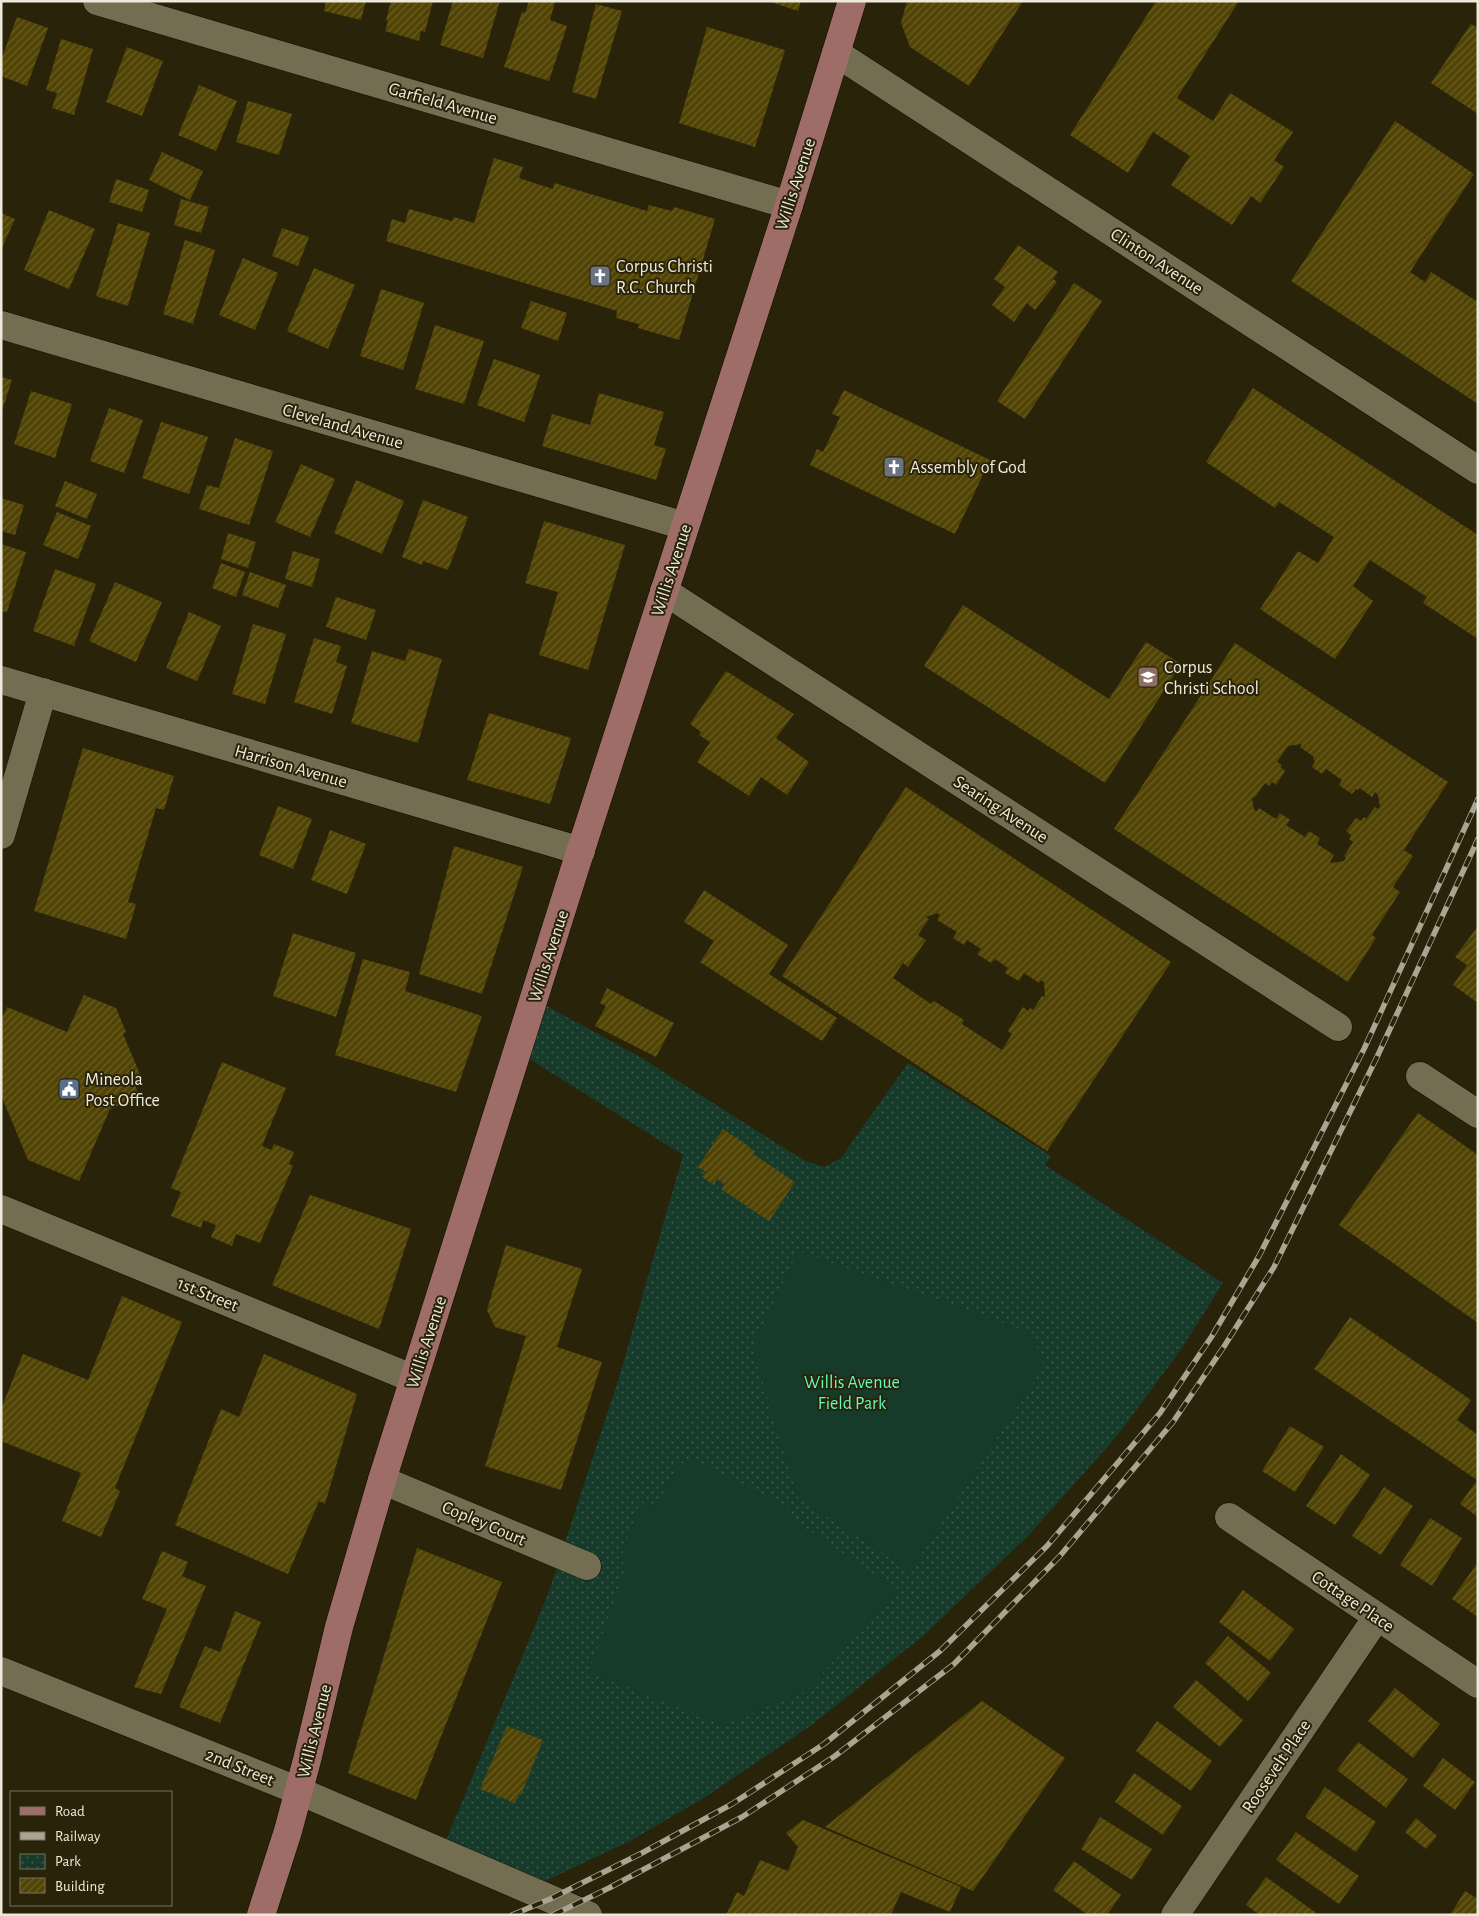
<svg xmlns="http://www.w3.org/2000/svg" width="1479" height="1916" font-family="'Alegreya Sans',sans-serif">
	<defs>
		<pattern id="park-dots" width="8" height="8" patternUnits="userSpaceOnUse" patternTransform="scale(1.25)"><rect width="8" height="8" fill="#173b2b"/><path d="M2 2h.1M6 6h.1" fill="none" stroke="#395849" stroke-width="1.8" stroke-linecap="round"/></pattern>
		<pattern id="building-hatch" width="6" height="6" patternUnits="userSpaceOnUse" patternTransform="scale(1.25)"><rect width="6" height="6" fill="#504303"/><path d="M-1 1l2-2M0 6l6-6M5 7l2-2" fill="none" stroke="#6a5e27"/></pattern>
	</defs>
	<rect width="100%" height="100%" fill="#29230a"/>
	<polygon fill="url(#park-dots)" points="534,999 640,1057 805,1161 824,1167 841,1158 908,1063 1051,1156 1045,1165 1223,1283 1180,1351 1117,1436 1029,1535 923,1636 813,1724 707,1796 630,1841 524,1891 440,1855 548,1594 618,1381 683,1155 518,1052"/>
	<g fill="#173b2b">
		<polygon points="798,1251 1032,1333 1044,1366 910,1571 798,1498 752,1347"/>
		<polygon points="693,1459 793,1510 789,1517 898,1590 806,1691 723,1725 589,1672 627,1565 620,1561 640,1502 655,1508 678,1465"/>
	</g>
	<g fill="url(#building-hatch)" fill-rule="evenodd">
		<polygon points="326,1 366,1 361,20 324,11"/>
		<polygon points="391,1 433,1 425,32 421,31 419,41 385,31 388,21 386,20"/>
		<polygon points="453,1 500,1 483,58 440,45"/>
		<polygon points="529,1 555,2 550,20 567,26 549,81 504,67 522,12 525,13"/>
		<polygon points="768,1 801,1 798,11"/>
		<polygon points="907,1 1023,1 969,86 910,47 901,23"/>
		<polygon points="1156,1 1239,1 1177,98 1213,121 1230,93 1293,132 1274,160 1284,167 1260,203 1251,196 1232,225 1171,185 1190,156 1153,132 1128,173 1070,135"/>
		<polygon points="596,4 622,11 596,99 572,92"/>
		<polygon points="17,17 48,28 27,86 1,76 1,60"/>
		<polygon points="1471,24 1478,28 1478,114 1431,83"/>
		<polygon points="707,27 785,50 755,147 679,123"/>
		<polygon points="61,39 93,49 74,115 52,108 57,93 46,90"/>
		<polygon points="127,47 163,61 142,116 106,102"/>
		<polygon points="199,85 237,101 216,151 178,135"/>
		<polygon points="248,101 292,114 279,155 236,142"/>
		<polygon points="1395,121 1474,174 1410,272 1425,282 1431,272 1478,302 1478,404 1291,281"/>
		<polygon points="162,152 203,171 190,200 149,180"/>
		<polygon points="494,158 523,167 519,178 553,189 554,183 647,211 649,205 672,211 674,207 715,219 679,340 638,328 639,324 616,318 617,311 386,241 392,219 405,223 409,209 452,221 454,217 474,223"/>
		<polygon points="116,179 149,190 142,212 109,202"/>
		<polygon points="181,199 209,207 201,233 174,225"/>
		<polygon points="49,210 95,229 69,289 24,270"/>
		<polygon points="1,213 15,219 1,250"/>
		<polygon points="118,223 150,233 128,306 96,296"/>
		<polygon points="282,228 309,237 298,266 272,256"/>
		<polygon points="185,240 215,250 193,324 163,314"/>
		<polygon points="1018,245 1058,272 1053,279 1057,282 1035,310 1027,303 1014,322 992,305 1005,287 994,279"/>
		<polygon points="243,258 278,273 255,330 219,315"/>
		<polygon points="314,268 355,285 328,349 287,331"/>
		<polygon points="1074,283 1102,301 1025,419 997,401"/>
		<polygon points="381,289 424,303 403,370 360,356"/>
		<polygon points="531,301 567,313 558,341 521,328"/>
		<polygon points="435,325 484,341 464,404 415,389"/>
		<polygon points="494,359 540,375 524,422 477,405"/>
		<polygon points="1,377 12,380 2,411 1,411"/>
		<polygon points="1253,388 1478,535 1478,639 1423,603 1427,597 1370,560 1353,586 1373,601 1335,659 1260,609 1298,551 1318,563 1334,537 1279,502 1275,508 1206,462"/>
		<polygon points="844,390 990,460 955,534 810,465 817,449 823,452 840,417 832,414"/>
		<polygon points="31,391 72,404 55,458 14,444"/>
		<polygon points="599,393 664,412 654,445 666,449 656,480 542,446 552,414 590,425"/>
		<polygon points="109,408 143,420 124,473 90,461"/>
		<polygon points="161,422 208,437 189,494 142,478"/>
		<polygon points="235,438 273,451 249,525 199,509 207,485 219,488"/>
		<polygon points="301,464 335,479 310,537 275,522"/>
		<polygon points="356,480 404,501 382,554 334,533"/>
		<polygon points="65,481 97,494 87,519 55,506"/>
		<polygon points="1,498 24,505 15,535 1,531"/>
		<polygon points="423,500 468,517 448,570 423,561 422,565 402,557"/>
		<polygon points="57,512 91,526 78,559 43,545"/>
		<polygon points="544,521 625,545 588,670 539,655 558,592 525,583"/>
		<polygon points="228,533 256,542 248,568 221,559"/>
		<polygon points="1,544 26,552 7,612 1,611"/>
		<polygon points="293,551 320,559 312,587 285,579"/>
		<polygon points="221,563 245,572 236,597 212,588"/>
		<polygon points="55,569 96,584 74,646 33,631"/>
		<polygon points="250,572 286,585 278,608 242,595"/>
		<polygon points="115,582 162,602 136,662 89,641"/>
		<polygon points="336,597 376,610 366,640 326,627"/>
		<polygon points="963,605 1109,699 1146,642 1181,664 1105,783 924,666"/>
		<polygon points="189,612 221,626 197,681 166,668"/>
		<polygon points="253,624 286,634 265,704 232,694"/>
		<polygon points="314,638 341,646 336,662 347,666 332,714 294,702"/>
		<path d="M1235 643 1448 782 1404 850 1413 856 1393 887 1400 892 1372 935 1376 938 1348 982 1114 829ZM1302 744 1300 747 1314 757 1313 759 1315 761 1312 767 1322 774 1326 769 1342 780 1339 785 1352 794 1356 789 1358 790 1360 788 1372 797 1375 792 1378 795 1380 807 1378 809 1375 807 1366 819 1364 817 1361 821 1356 818 1346 831 1351 835 1349 839 1353 842 1344 856 1346 858 1344 861 1332 863 1330 862 1334 855 1317 844 1320 838 1309 831 1305 837 1286 825 1290 820 1280 813 1276 819 1259 808 1257 811 1254 810 1252 799 1254 797H1255L1265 783 1269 786 1272 782 1276 785 1285 771 1280 767 1282 765 1277 762 1288 746Z"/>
		<polygon points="409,649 442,659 418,743 351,723 372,651 405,661"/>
		<polygon points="726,671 794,714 776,738 809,762 787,795 761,777 749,796 697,762 710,742 699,735 701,732 690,724"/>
		<polygon points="489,713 571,738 550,804 467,780"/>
		<polygon points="83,748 174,776 164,810 156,808 128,902 136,904 126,939 34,911"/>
		<path d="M906 787 1171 962 1047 1151 782 976ZM937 913 940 915 937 920 957 932 953 938 964 945 967 940 981 949 977 954 991 963 995 959 1008 968 1005 973 1019 981 1024 973 1039 983 1041 980 1044 982 1045 997 1042 996 1033 1010 1030 1008 1028 1011 1023 1007 1008 1031 1012 1034 1002 1050 962 1024 964 1020 934 1001 931 1004 893 978 903 963 908 967 926 940 918 935 929 919 926 917Z"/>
		<polygon points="278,806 312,819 293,869 259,855"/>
		<polygon points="330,830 366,844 347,894 311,880"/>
		<polygon points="454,846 523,867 482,994 419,974"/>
		<polygon points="704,890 788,945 769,974 837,1018 822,1041 700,962 714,941 684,922"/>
		<polygon points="1478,926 1478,1003 1453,985 1467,965 1455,957"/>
		<polygon points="293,933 356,953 336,1017 273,996"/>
		<polygon points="363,959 410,972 405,991 482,1016 456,1092 335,1055"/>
		<polygon points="607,988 674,1023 656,1057 595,1026 606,1006 600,1003"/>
		<polygon points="84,995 116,1008 126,1032 123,1034 142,1079 134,1083 140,1097 110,1109 79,1181 28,1160 1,1095 1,1021 7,1007 67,1032"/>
		<polygon points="222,1062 286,1088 262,1146 271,1150 274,1144 294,1152 289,1164 293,1166 260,1243 236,1234 232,1246 211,1237 216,1225 203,1220 201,1228 171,1216 181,1192 171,1188"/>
		<polygon points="1418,1113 1478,1155 1478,1323 1339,1225"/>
		<polygon points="723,1129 750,1147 749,1148 755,1151 753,1154 795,1182 769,1221 721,1189 725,1184 717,1179 714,1185 702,1177 706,1172 698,1167"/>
		<polygon points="310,1195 411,1229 379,1329 272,1285"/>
		<polygon points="506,1245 582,1269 557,1347 602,1362 561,1490 485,1466 526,1336 495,1327 487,1310"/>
		<polygon points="122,1296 182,1322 115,1488 120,1491 101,1537 62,1521 81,1473 1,1441 1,1409 23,1354 88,1380"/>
		<polygon points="1350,1317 1471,1400 1457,1420 1478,1435 1478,1517 1460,1504 1477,1480 1314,1369"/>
		<polygon points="264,1354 357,1394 325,1504 319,1501 288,1574 175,1525 221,1409 239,1417"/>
		<polygon points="1290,1426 1324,1447 1295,1492 1262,1471"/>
		<polygon points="1341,1454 1370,1475 1335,1525 1306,1506"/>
		<polygon points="1384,1487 1413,1506 1381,1555 1352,1536"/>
		<polygon points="1430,1518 1462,1538 1432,1586 1400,1565"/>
		<polygon points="417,1548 502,1582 416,1800 348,1773"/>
		<polygon points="162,1551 188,1562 182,1576 206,1586 161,1694 134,1687 167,1609 142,1599"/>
		<polygon points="1478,1562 1478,1617 1452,1599"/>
		<polygon points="1243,1590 1294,1629 1270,1661 1219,1622"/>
		<polygon points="235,1611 261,1622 220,1723 179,1707 205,1646 220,1652"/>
		<polygon points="1228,1636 1271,1673 1248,1701 1205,1663"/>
		<polygon points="1196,1680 1243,1720 1220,1747 1173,1707"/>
		<polygon points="1395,1688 1440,1724 1413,1758 1368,1721"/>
		<polygon points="982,1701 1065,1758 973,1891 825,1827"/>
		<polygon points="1157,1721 1212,1761 1191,1791 1136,1751"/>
		<polygon points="507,1726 543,1740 521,1795 519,1794 515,1803 480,1789"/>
		<polygon points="1358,1742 1408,1779 1386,1808 1337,1770"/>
		<polygon points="1443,1758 1475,1782 1455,1810 1423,1786"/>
		<polygon points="1134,1773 1182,1806 1163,1835 1115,1802"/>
		<polygon points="1325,1787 1376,1822 1356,1852 1305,1817"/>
		<polygon points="1100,1817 1152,1849 1132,1880 1081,1849"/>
		<polygon points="1416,1818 1437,1836 1426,1849 1405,1832"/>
		<polygon points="803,1820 961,1887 950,1912 901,1892 891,1915 726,1915 737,1892 744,1896 760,1860 788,1871 798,1847 786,1833"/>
		<polygon points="1296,1832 1359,1876 1339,1904 1276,1860"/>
		<polygon points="1074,1861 1121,1895 1107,1915 1088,1915 1053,1890"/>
		<polygon points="1266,1877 1319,1915 1260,1915 1246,1905"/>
		<polygon points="1465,1891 1478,1899 1478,1915 1450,1915"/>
	</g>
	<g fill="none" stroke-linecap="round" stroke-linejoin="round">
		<g stroke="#120c00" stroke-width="29">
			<g id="minor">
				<polyline points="97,1 789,205"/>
				<polyline points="836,53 1478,470"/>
				<polyline points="1,325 685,526"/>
				<polyline points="664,591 1338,1027"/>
				<polyline points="1,680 581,851"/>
				<polyline points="1,835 43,692"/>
				<polyline points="1420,1076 1478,1114"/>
				<polyline points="1,1209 414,1379"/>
				<polyline points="382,1480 587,1566"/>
				<polyline points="1229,1517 1478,1684"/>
				<polyline points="1,1671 299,1791 588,1915"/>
				<polyline points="1175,1915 1377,1617"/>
			</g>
		</g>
		<g stroke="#120c00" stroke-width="29">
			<polyline id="major" points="261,1915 288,1831 307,1760 339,1627 382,1480 575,868 789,205 852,1"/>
		</g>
		<use href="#minor" stroke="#736d52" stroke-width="28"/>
		<use href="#major" stroke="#9f6d67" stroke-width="28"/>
		<g stroke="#a9a592" stroke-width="5.5">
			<g id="rail">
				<polyline points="512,1915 550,1899 642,1853 732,1804 824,1744 940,1651 1047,1546 1160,1413 1212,1336 1259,1256 1364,1049 1478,799"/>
				<polyline points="553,1915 609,1888 742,1817 835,1756 954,1664 1059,1557 1173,1422 1225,1345 1274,1267 1377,1057 1478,839"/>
			</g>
		</g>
		<use href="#rail" stroke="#29230a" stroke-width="4" stroke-dasharray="11" stroke-linecap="butt"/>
	</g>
	<defs>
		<g id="church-square" transform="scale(1.125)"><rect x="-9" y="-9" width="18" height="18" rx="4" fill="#6b7280" stroke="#29230a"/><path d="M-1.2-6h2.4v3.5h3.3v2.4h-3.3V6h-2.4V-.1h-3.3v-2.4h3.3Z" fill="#fff"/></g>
		<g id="school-square" transform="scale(1.125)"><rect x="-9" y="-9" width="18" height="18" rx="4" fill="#8d6e63" stroke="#29230a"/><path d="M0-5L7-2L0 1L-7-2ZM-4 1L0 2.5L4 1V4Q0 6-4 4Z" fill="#fff"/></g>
		<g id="civic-square" transform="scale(1.125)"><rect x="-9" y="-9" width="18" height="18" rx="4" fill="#5c6f8a" stroke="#29230a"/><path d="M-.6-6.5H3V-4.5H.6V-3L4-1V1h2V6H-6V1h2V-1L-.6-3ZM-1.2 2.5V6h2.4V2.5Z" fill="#fff"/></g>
	</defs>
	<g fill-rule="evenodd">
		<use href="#church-square" x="600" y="276"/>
		<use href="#church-square" x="894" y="467"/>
		<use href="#school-square" x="1148" y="677"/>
		<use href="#civic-square" x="69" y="1089"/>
	</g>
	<g text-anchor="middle" stroke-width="4" stroke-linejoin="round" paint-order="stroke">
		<g font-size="18" fill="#eeeadb" stroke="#29230a">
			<text transform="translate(443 103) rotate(16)" y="6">Garfield Avenue</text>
			<text transform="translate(795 184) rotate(-72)" y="6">Willis Avenue</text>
			<text transform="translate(1157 261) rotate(33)" y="6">Clinton Avenue</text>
			<text transform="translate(343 426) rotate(16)" y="6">Cleveland Avenue</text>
			<text transform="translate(671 570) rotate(-72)" y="6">Willis Avenue</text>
			<text transform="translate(291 766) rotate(16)" y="6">Harrison Avenue</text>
			<text transform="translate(1001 809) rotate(33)" y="6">Searing Avenue</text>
			<text transform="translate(548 956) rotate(-72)" y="6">Willis Avenue</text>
			<text transform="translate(208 1294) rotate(22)" y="6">1st Street</text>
			<text transform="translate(426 1342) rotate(-72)" y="6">Willis Avenue</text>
			<text transform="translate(484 1523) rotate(23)" y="6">Copley Court</text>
			<text transform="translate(1353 1601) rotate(34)" y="6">Cottage Place</text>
			<text transform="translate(314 1731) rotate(-76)" y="6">Willis Avenue</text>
			<text transform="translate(1276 1766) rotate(-56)" y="6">Roosevelt Place</text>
			<text transform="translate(240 1767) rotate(22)" y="6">2nd Street</text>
		</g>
		<g font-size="18" fill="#eeeadb" stroke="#29230a" text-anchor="start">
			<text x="616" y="272">Corpus Christi<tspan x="616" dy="21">R.C. Church</tspan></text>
			<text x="910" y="473">Assembly of God</text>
			<text x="1164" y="673">Corpus<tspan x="1164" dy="21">Christi School</tspan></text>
			<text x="85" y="1085">Mineola<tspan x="85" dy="21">Post Office</tspan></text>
		</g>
		<g font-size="18" fill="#60faba" stroke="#29230a">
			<text x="852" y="1388">Willis Avenue<tspan x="852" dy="21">Field Park</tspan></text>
		</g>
	</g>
	<rect width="1479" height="1916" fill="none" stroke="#eeeadb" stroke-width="5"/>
	<rect x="10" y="1791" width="162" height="115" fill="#29230a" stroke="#78735e"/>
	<rect x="20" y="1807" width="25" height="8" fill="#9f6d67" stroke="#78735e"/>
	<text x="55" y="1816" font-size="15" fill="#eeeadb">Road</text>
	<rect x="20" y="1832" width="25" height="8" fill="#a9a592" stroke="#78735e"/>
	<text x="55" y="1841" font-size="15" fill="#eeeadb">Railway</text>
	<rect x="20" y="1854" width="25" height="15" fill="url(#park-dots)" stroke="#78735e"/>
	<text x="55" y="1866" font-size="15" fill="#eeeadb">Park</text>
	<rect x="20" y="1878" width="25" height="15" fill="url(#building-hatch)" stroke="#78735e"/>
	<text x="55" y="1891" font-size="15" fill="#eeeadb">Building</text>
</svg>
